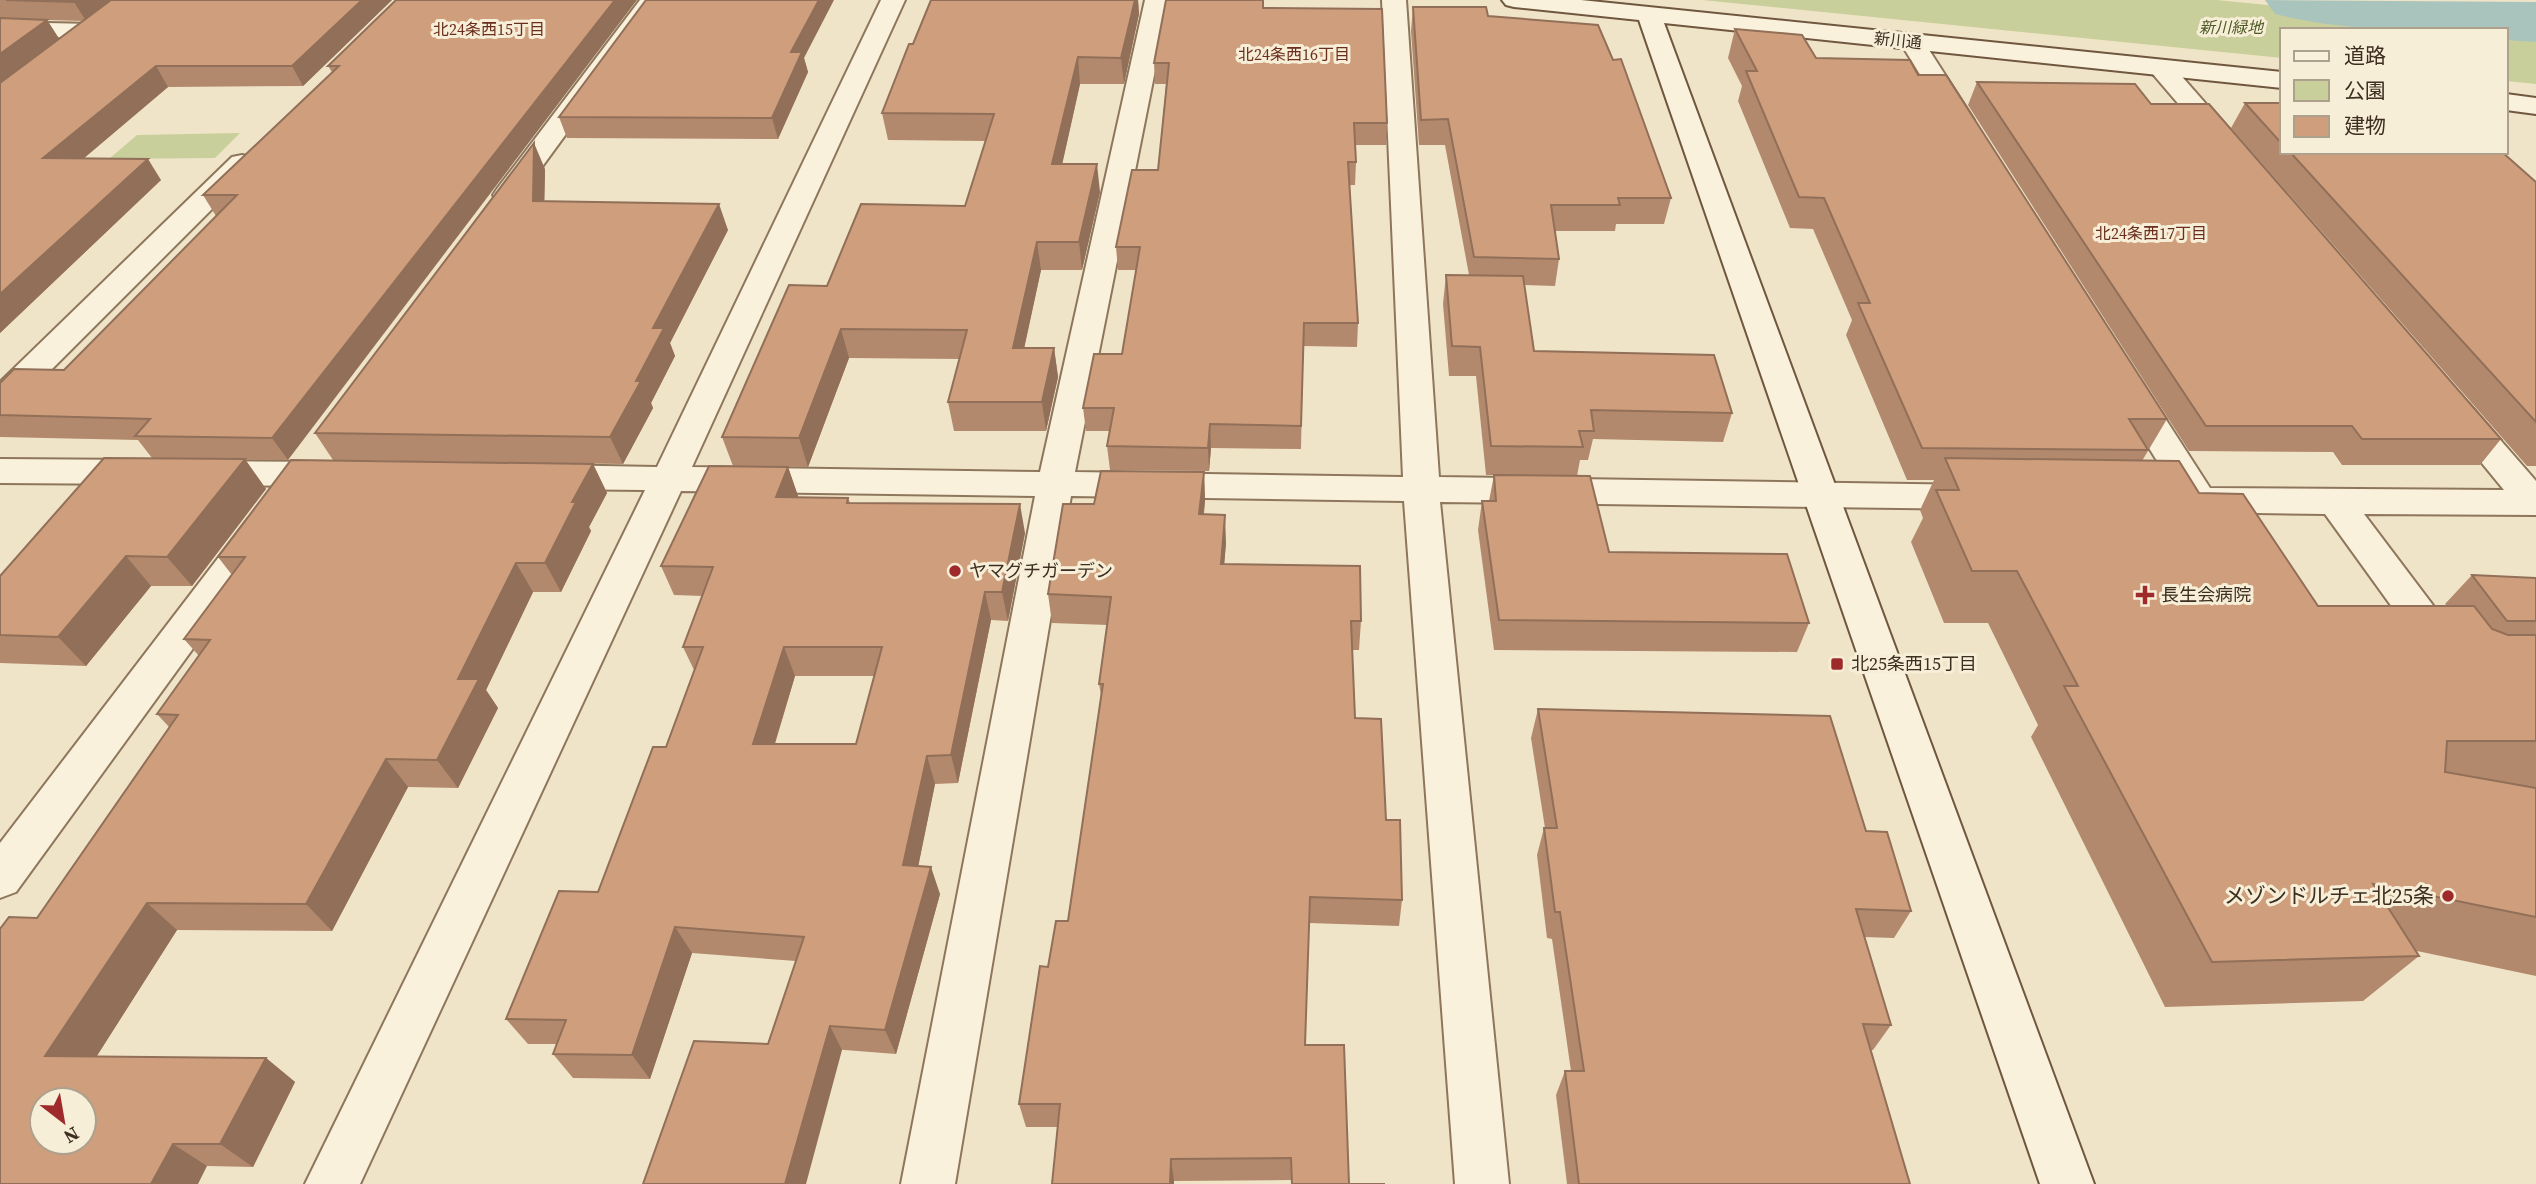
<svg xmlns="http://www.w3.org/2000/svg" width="2536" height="1184" font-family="'Source Serif 4','Noto Sans JP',serif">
	<rect width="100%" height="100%" fill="#f0e4c8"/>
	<g fill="#c9cf9b">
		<polygon points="1702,0 2217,0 2536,31 2536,84 2506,81 2506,30 2282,30 2282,58"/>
		<polygon points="240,133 215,158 109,159 137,135"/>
	</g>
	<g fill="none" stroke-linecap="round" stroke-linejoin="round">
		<path fill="#a9c4bc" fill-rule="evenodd" d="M2265 0 2536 2V42L2506 40V30C2430 30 2349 33 2275 14Z"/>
		<g stroke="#8d765c" stroke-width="4">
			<g id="street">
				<polygon points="640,0 664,0 517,201 507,203 497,201 493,195 497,189"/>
				<polygon points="881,0 905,0 692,467 1040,472 1145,0 1169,0 1075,472 1403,477 1382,0 1406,0 1439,477 1979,485 1992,488 1997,497 1992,506 1979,509 1440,502 1509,1184 1455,1184 1404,501 1071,496 955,1184 901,1184 1035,496 681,491 360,1184 305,1184 645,490 548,489 535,485 530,477 535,469 548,465 657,467"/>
				<polygon points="0,22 93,24 101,26 105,31 101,36 93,38 0,36"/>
				<polygon points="1912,35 1921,37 1924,42 1974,120 1970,126 1961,128 1952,126 1948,120 1900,42 1903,37"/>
				<polygon points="2161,61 2170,63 2235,137 2239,143 2235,149 2226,151 2217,149 2152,73 2149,68 2152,63"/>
				<polygon points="242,155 252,157 256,163 252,169 12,409 0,412 0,382 232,157"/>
				<polygon points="2131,380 2143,384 2210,488 2504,490 2440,412 2445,404 2457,401 2469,404 2536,481 2536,515 2364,514 2469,653 2536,653 2536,685 2458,684 2444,679 2325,514 2193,512 2180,509 2175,500 2178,495 2114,391 2119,384"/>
				<polygon points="0,459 145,460 158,464 163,472 158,480 145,484 0,483"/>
				<polygon points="202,461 334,462 347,466 352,474 347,482 334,486 202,485 189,481 184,473 189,465"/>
				<polygon points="261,515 274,519 279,528 274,537 16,892 0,898 0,843 248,519"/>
			</g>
		</g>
		<g stroke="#6f573f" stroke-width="4">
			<g id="secondary">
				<polygon points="1502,0 1581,0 2282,72 2282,88 1664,23 2094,1184 2040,1184 1639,20 1514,7 1506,5"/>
				<polygon points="2506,94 2536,98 2536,114 2506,110"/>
			</g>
		</g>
		<use href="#street" fill="#faf1dc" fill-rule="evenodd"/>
		<use href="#secondary" fill="#faf1dc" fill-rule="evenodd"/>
	</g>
	<g fill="#b2896c" fill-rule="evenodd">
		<path d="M0 0H392L303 86 168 87 83 159 161 180 0 333ZM47 20 83 21 59 39Z"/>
		<polygon points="396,0 288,460 245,460 266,489 192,586 151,586 86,666 0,663 0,576 152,458 138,440 0,437 0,383 64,370 216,216 203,195 332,72 328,66"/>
		<polygon points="931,0 1138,0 1139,14 1124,84 1080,84 1062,164 1100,192 1082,270 1041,270 1024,348 1054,348 1058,377 1046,431 954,431 948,402 960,359 849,358 808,467 733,466 722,437 827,286 965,206 986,141 888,140 882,113 913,44"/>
		<polygon points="1413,7 1488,16 1671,198 1664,224 1616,224 1615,231 1555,231 1559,259 1555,286 1524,285 1534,351 1732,413 1723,442 1593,439 1588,460 1580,460 1577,476 1609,552 1809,623 1797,652 1494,650 1478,530 1482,501 1489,501 1494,475 1486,475 1476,376 1449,376 1443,304 1446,275 1469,275 1445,145 1419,145 1411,31"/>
		<polygon points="1263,8 1387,123 1386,145 1355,145 1356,162 1355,185 1349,185 1358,323 1357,347 1303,346 1301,449 1211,448 1209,471 1110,470 1107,446 1110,431 1086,431 1083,408 1122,354 1136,270 1118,270 1116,247 1158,170 1166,84 1155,84 1154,63"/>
		<polygon points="1735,29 1816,58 1918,75 2167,419 2142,461 2199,493 2318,606 2447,606 2445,604 2472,575 2536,578 2536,976 2417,951 2419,956 2363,1001 2165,1007 2031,737 2038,725 1988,623 1944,623 1911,542 1923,518 1920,510 1934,480 1907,480 1846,335 1852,320 1813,229 1790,228 1738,101 1742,86 1728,58"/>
		<polygon points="804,58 808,72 778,139 567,138 559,117"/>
		<polygon points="1977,82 2151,104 2501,439 2480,465 2342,465 2333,452 2189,451 1968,105"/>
		<polygon points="2245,103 2282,103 2282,152 2502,152 2536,182 2536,466 2527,466 2231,128"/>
		<polygon points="545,169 544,201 728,230 670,343 675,356 651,403 653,408 623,464 333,460 315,433"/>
		<polygon points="593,464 607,493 589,527 591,531 561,592 533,592 486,690 498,708 458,788 408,787 332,931 177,930 96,1057 266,1058 295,1082 253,1167 207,1166 0,1184 37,918 169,727 157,714 199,656 184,639 232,575 218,557"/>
		<path d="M788 467 798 496 797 497 848 498 850 503 1025 533 1008 621 991 620 958 783 935 784 918 866 940 894 896 1054 768 1044 796 961 692 953 650 1079 573 1078 553 1054 556 1044H528L506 1019 598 892 666 747 694 670 683 647 703 596 674 595 661 566ZM795 676H874L856 744H775Z"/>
		<polygon points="1204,472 1205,501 1204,514 1226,543 1224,564 1361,621 1359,650 1352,650 1355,718 1386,820 1402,900 1399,926 1309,923 1305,1045 1349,1184 1385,1184 1291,1184 1291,1180 1174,1181 1058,1127 1026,1127 1019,1104 1048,967 1068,921 1101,695 1099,684 1108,625 1052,623 1048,594 1094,504"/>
		<polygon points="1538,709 1866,831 1911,911 1894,938 1864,937 1891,1025 1873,1050 1871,1050 1910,1184 1567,1184 1556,1095 1565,1071 1571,1071 1552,939 1547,938 1537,855 1544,828 1545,828 1531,738"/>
	</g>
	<g fill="#916f58">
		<polygon points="76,0 115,0 86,21 74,2"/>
		<polygon points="362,0 392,0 303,86 292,66"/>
		<polygon points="615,0 637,0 288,460 272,438"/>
		<polygon points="819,0 834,0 804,58 808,72 778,139 772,118 791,52"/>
		<polygon points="1135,0 1138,0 1139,14 1124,84 1121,58"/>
		<polygon points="47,20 60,40 0,85 0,54"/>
		<polygon points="1078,57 1080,84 1056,192 1052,164"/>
		<polygon points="156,66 168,87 58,180 43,158"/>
		<polygon points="534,143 545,169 544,227 533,201"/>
		<polygon points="148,159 161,180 0,333 0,294"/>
		<polygon points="1097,164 1100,192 1082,270 1079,242"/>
		<polygon points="719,204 728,230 670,343 675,356 651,403 653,408 623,464 610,437 636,381 653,328"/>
		<polygon points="1037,242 1041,270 1018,377 1013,348"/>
		<polygon points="841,329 849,358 808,467 799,438"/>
		<polygon points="1054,348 1058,377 1046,431 1042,402"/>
		<polygon points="1210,424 1211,448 1209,471 1208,448"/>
		<polygon points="245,459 266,489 192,586 167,557"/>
		<polygon points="593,464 607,493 589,527 591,531 561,592 545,563 572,502"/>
		<polygon points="788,467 798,496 786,526 776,497"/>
		<polygon points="1204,472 1205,501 1200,543 1199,514"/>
		<polygon points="1020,504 1025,533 1008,621 1002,592"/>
		<polygon points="1225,515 1226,543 1222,592 1221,564"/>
		<polygon points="126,556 151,586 86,666 58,637"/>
		<polygon points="516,563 533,592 486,690 498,708 458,788 437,760 458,679"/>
		<polygon points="985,592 991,620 958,783 951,755"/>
		<polygon points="784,647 795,676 766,772 753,744"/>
		<polygon points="927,756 935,784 913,892 903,865"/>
		<polygon points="386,759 408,787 332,931 306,904"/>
		<polygon points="931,867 940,894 896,1054 885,1030"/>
		<polygon points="147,903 177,930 81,1081 45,1056"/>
		<polygon points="675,927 692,953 650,1079 632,1055"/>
		<polygon points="830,1026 842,1050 806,1184 785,1184"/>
		<polygon points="266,1058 295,1082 253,1167 220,1144"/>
		<polygon points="173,1144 207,1166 198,1184 151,1184"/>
		<polygon points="1171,1159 1174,1181 1174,1184 1170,1184"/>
	</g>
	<g fill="#cf9f7d" stroke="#916f58" stroke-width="2" fill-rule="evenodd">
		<polygon points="6,0 76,0 74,2"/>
		<polygon points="111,0 362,0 292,66 156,66 43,158 148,159 0,294 0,83"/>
		<polygon points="396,0 615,0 272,438 135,436 150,419 0,415 0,383 14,369 64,370 237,195 203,195 339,66 328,66"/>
		<polygon points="646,0 819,0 791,52 802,52 772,118 559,117"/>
		<polygon points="931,0 1135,0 1121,58 1078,57 1052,164 1097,164 1079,242 1037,242 1013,348 1054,348 1042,402 948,402 967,330 841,329 799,438 722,437 789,285 827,286 861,204 965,206 994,114 882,113 909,44 913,44"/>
		<polygon points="1166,0 1263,0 1263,8 1382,9 1387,123 1354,123 1356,162 1348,162 1358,323 1304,323 1301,426 1210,424 1208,448 1107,446 1114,408 1083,408 1094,354 1122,354 1140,247 1116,247 1132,170 1158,170 1169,63 1154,63"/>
		<polygon points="1413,7 1486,7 1488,16 1598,25 1613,60 1621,59 1671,198 1618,198 1620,205 1551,205 1559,259 1474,257 1448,119 1421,120"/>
		<polygon points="0,18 47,20 0,54"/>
		<polygon points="1735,29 1802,35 1816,58 1910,60 1918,75 1946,75 2167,419 2129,419 2148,450 1922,448 1858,303 1870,303 1824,198 1799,197 1746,71 1757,71"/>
		<polygon points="1977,82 2135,84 2151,104 2209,104 2501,439 2362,439 2352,426 2206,426"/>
		<polygon points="2245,103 2282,103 2282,144"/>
		<polygon points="534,143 533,201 719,204 653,328 664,328 636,381 641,381 610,437 315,433"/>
		<polygon points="2290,152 2502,152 2536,182 2536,422"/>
		<polygon points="1446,275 1523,276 1534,351 1714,355 1732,413 1591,410 1594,431 1579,431 1583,447 1491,446 1480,347 1452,346"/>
		<polygon points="104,458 245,459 167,557 126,556 58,637 0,635 0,576"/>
		<polygon points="1945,458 2179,461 2199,493 2243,494 2318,606 2474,606 2492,629 2508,635 2536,635 2536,741 2447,741 2445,772 2536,788 2536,917 2373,884 2419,956 2212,962 2064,686 2078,686 2017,571 1972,571 1936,490 1959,490"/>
		<path d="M291 460 593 464 572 502H576L545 563H516L458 679H479L437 760 386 759 306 904 147 903 45 1056 266 1058 220 1144H173L151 1184H0V929L9 917 37 918 178 715 157 714 210 640 184 639 245 557H218ZM42 1100H84V1142H42Z"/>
		<path d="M709 466 788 467 776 497 848 498 847 503 1020 504 1002 592H985L951 755 927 756 903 865 931 867 885 1030 830 1026 785 1184H643L694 1041 768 1044 804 937 675 927 632 1055 553 1054 566 1020 506 1019 559 891 598 892 653 747H666L703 647H683L713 567 661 566ZM784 647H882L856 744H753Z"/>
		<polygon points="1101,471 1204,472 1199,514 1225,515 1221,564 1360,566 1361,621 1351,621 1355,718 1381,719 1386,820 1400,820 1402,900 1310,897 1305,1045 1344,1045 1349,1184 1385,1184 1292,1184 1291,1158 1171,1159 1170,1184 1052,1184 1060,1104 1019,1104 1040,966 1048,967 1056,921 1068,921 1103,684 1099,684 1111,597 1048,594 1063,504 1094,504"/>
		<polygon points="1494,475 1590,476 1609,552 1787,554 1809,623 1499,620 1482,501 1496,501"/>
		<polygon points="2472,575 2536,578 2536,621 2507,621"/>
		<polygon points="1538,709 1830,716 1866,831 1887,832 1911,911 1856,909 1891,1025 1863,1024 1910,1184 1579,1184 1565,1071 1584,1071 1560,912 1555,912 1544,828 1557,828"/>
	</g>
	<g fill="#9e2a2b" stroke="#f7eed8" stroke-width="2.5">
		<circle cx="955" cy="571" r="7"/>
		<path d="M2141.5 584.5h7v7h7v7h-7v7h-7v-7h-7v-7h7z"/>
		<rect x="1830" y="657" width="14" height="14" rx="3.5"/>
		<circle cx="2448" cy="896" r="7"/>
	</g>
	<g text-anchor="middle" stroke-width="6" stroke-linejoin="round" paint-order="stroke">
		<g font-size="16" font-style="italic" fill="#4d5a26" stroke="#f7eed8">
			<text x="2231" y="33">新川緑地</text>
		</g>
		<g font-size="16" fill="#6b2e1e" stroke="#f7eed8">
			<text x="489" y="35">北24条西15丁目</text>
			<text x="1294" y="60">北24条西16丁目</text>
			<text x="2151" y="239">北24条西17丁目</text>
		</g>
		<g font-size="16" fill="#3d2e20" stroke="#f7eed8">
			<text transform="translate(1898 40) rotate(6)" y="6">新川通</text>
		</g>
		<g font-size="18" fill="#3d2e20" stroke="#f7eed8" text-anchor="start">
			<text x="969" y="577">ヤマグチガーデン</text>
			<text x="2161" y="601">長生会病院</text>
			<text x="1851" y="670">北25条西15丁目</text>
		</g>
		<g font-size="21" fill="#3d2e20" stroke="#f7eed8" text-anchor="end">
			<text x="2434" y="903">メゾンドルチェ北25条</text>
		</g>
	</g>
	<rect x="2280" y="28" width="228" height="126" fill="#f7eed8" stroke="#ada18e" stroke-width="2"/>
	<rect x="2294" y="51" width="35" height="10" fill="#faf1dc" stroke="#ada18e" stroke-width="2"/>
	<text x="2344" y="63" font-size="21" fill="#3d2e20">道路</text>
	<rect x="2294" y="80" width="35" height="21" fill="#c9cf9b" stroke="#ada18e" stroke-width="2"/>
	<text x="2344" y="98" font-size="21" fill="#3d2e20">公園</text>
	<rect x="2294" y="116" width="35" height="21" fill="#cf9f7d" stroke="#ada18e" stroke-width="2"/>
	<text x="2344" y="133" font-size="21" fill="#3d2e20">建物</text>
	<g transform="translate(63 1121) rotate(149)"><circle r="33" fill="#f7eed8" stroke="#ada18e" stroke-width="2"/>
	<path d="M0-5L12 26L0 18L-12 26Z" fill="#9e2a2b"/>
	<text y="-10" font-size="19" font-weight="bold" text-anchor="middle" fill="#3d2e20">N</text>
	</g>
</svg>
